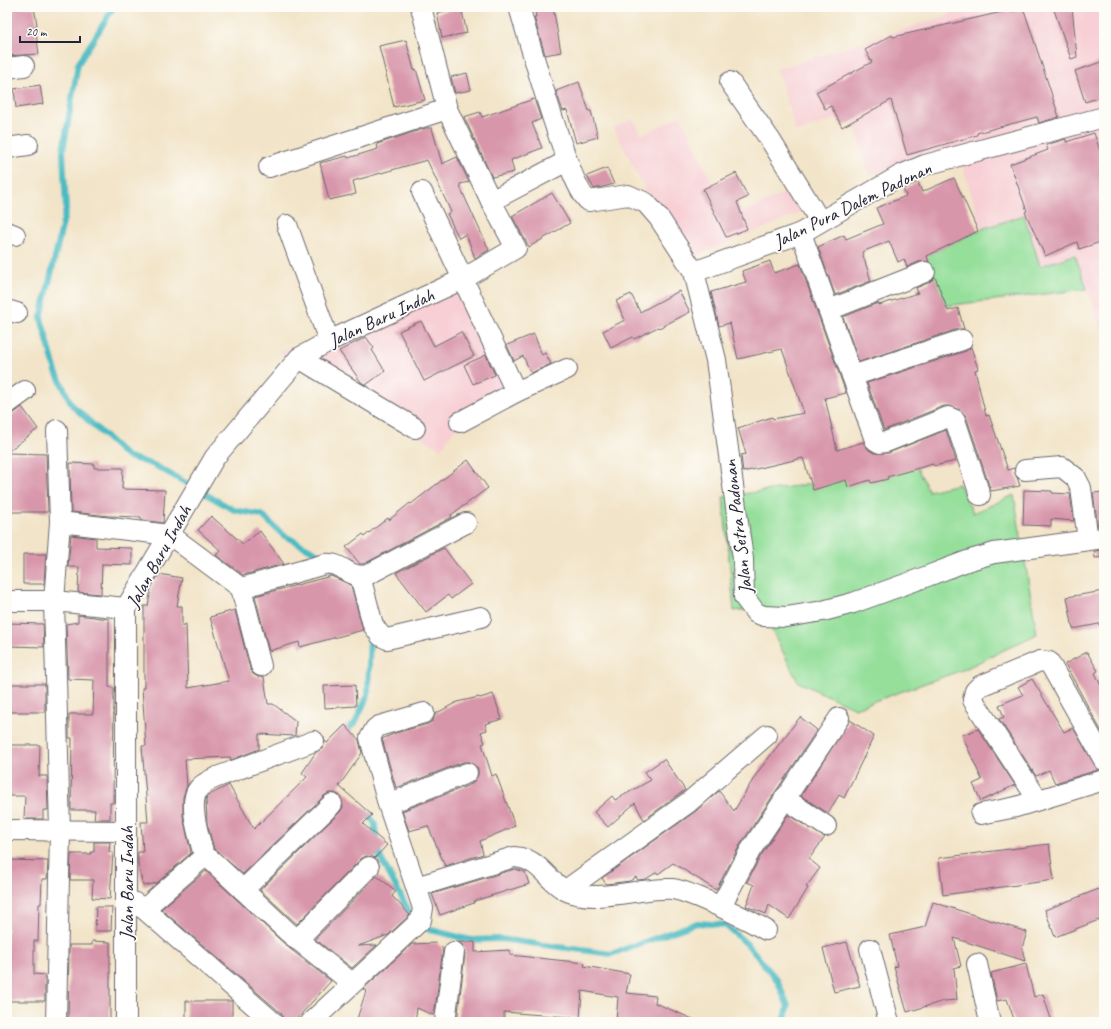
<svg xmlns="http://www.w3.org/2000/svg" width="1111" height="1029" font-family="Caveat,sans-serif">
	<rect width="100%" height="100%" fill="#fdfcf7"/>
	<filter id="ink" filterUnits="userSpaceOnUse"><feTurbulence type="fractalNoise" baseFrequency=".025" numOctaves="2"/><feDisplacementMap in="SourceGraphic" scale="8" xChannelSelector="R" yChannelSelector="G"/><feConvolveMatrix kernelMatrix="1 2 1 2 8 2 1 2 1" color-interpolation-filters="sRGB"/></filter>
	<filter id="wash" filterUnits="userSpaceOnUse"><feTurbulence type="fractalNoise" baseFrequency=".012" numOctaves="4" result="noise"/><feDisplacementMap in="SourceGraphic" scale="16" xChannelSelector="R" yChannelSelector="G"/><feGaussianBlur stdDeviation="0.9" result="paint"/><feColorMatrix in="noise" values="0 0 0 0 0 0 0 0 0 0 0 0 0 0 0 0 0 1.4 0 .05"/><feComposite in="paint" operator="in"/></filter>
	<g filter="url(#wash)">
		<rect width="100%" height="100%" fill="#f2e4c8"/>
		<g fill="#f7cfd4">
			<polygon points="948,7 1104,7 1104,334 1075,256 1040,266 1024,215 982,229 957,148 870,175 851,114 796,132 777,69 950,15"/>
			<polygon points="681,116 729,219 806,183 817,206 681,262 614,128 633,119 641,135"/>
			<polygon points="460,276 528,393 453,431 441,449 278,352 406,305"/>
		</g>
		<g fill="#95df9b" stroke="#5c806b">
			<polygon points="1024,215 1040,266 1075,255 1087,289 944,306 926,256 982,229"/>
			<polygon points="917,468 929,491 959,484 973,513 1014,495 1037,634 965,669 855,708 798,682 761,608 734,611 723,497"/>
		</g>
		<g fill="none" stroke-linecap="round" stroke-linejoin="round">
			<g stroke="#4cbbc3" stroke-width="6">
				<polyline points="114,7 78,64 63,151 66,209 41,318 56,372 72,405 126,456 154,465 234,510 262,515 283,535 328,559"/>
				<polyline points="343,734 355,723 368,695 370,631"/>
				<polyline points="364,812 370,816 375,824 377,851 412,917 427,929 471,940 500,939 611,954 697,923 725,925 747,944 777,980 788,1006 784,1022"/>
			</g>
		</g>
		<g id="blocks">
			<g fill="#d896ab">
				<polygon points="7,7 34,7 37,25 35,26 39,54 7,56"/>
				<polygon points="461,7 467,33 442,38 437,13"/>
				<polygon points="534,7 553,7 561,52 545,55 534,17 536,17"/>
				<polygon points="1053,7 1072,7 1077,57 1071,59"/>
				<polygon points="1024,10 1059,117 1039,123 1037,117 977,133 977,135 907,155 891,100 842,127 831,106 825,109 816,92 872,62 865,50 892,35 893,37 1002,12"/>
				<polygon points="406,40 414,70 416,69 425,100 394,107 379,46"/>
				<polygon points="1104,61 1104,96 1085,102 1075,71"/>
				<polygon points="467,73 471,90 455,93 451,77"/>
				<polygon points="579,82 589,111 591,111 598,137 576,143 567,110 563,111 556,91"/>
				<polygon points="40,85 43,104 16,108 14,89"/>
				<polygon points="534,99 541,119 532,123 542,148 511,160 514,172 492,177 464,117 480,112 482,117"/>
				<polygon points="426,128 432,128 442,164 457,157 469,182 460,184 461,189 489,250 479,256 475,258 466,234 459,238 447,214 451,212 427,160 353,181 356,194 329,200 320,163 347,156 348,158 378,149 377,144"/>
				<polygon points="1094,133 1104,162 1104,241 1079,249 1077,242 1045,256 1025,212 1027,211 1010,164 1048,150 1046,145 1066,139 1066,142"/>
				<polygon points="607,168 614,184 594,189 587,176"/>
				<polygon points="736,173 748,197 737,202 747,229 726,237 703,189"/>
				<polygon points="954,178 978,231 927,256 929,262 921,261 907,267 904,259 898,262 889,241 862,252 871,281 835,295 818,247 844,235 846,239 883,224 876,208 906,196 903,189 918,182 922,192"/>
				<polygon points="552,193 570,223 529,247 512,216"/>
				<polygon points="770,261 774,273 800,264 841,379 846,393 825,398 837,450 863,442 869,450 874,453 888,453 946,430 956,461 934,466 933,464 887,477 888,479 871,483 870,480 848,487 846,480 813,490 803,458 743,472 741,455 746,454 738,428 772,417 773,419 804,413 782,349 738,359 730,323 719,326 711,292 746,282 742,271"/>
				<polygon points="935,277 948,311 958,308 964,329 958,329 859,362 843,317 878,303 879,305 918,293 916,288 930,282"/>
				<polygon points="679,291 690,312 659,328 658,327 634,339 633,337 611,348 603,331 625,320 616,301 631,294 640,312"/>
				<polygon points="421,321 434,346 461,332 474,356 424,381 399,331"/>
				<polygon points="534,334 542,355 545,353 551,364 531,373 523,356 514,361 507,345"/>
				<polygon points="366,337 374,348 372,350 385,371 366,385 361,382 339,351"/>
				<polygon points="971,347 978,369 975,370 986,416 989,415 1008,470 1014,468 1020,486 991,491 966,416 960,410 948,406 944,406 884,430 867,383 966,351"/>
				<polygon points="486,355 495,375 473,384 464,365"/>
				<polygon points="22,407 38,429 7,452 7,415 13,414"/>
				<polygon points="7,453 46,454 48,512 7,512"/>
				<polygon points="468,460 488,488 451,515 452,517 364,564 360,564 346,547 363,534 365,536 388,518 389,520 410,503 411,504"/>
				<polygon points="70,463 94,464 94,468 123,468 122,489 165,490 163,523 141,520 141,517 109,516 71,512"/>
				<polygon points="1024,490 1052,491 1052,493 1070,494 1074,521 1051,519 1051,526 1023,525"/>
				<polygon points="1104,492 1104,527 1098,527 1093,493"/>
				<polygon points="211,516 243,544 260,531 284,564 243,575 216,555 221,551 198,530"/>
				<polygon points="71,535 96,538 96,547 132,548 132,565 102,564 101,594 78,592 79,567 68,567"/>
				<polygon points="444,548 471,584 451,599 448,595 426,612 396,573"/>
				<polygon points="1104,550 1104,557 1095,558 1094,551"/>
				<polygon points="23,554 46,554 44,584 23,584"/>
				<polygon points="159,574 182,578 177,606 182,606 182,626 186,624 188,688 229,681 210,617 235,610 250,669 253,674 258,677 264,677 268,704 273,704 296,721 295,736 259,734 259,749 231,760 230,757 185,759 187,786 183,797 183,816 191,853 157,883 143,886 138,864 138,852 143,852 141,822 148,822 142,746 146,746 142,688 144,688 144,606 148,606 151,588"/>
				<polygon points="331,576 351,585 363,630 300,647 299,642 269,651 255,596"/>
				<polygon points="1104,591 1104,623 1073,629 1067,597"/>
				<polygon points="78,615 109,619 109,687 114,688 113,803 110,803 110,819 94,819 95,810 71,810 72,738 69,738 69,714 93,714 94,680 68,679 66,624 78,622"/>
				<polygon points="7,623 43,624 44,647 7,646"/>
				<polygon points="1087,652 1098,671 1095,673 1104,692 1104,736 1065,664"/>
				<polygon points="1032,679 1064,732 1073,728 1098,770 1055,783 1049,770 1036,776 999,719 1004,717 999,705 1023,695 1018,687"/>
				<rect x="7" y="684" width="38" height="28"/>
				<polygon points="355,685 356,706 325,708 324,686"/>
				<polygon points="493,694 502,719 485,724 487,730 481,732 485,743 482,744 492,776 496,774 515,826 480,841 483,854 445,866 428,826 409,831 402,811 472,784 478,775 478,768 469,762 463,762 396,788 382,739 395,733 428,724 433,721 435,714 457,702 479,697 480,698"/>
				<polygon points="800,717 817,730 740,845 716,890 673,863 658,874 657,872 646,879 638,880 636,877 630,881 606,884 602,878 696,811 719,791 734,811 757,773"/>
				<polygon points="850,720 874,736 844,798 839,795 828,813 801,796"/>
				<polygon points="345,725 359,740 362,753 339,786 372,815 363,824 387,845 375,858 366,856 361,859 297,924 260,890 340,812 343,807 340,796 335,793 329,793 324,796 243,874 214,849 207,823 206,800 207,796 229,785 254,829 307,777 302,773 316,752 323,748 325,741 327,743"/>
				<polygon points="978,729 1015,785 981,801 973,784 982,780 962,735"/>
				<polygon points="7,745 40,745 39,776 47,776 48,810 43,810 43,819 24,819 25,796 7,796"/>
				<polygon points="664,759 685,790 644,820 635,803 608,827 594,812 612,796 615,800 651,780 645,772"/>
				<polygon points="788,815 825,837 809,859 820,868 806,887 808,888 789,919 769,905 766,914 746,906 754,885 747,882 760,857"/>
				<polygon points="94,842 110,842 109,852 113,852 110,899 92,898 93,880 70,880 71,854 91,854 91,852 94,852"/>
				<polygon points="1049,844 1054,880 943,895 939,858"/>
				<polygon points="7,860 48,861 47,879 42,879 41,904 39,904 38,941 34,941 34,974 45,975 45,1001 7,1001"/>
				<polygon points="515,869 525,872 529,884 474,901 474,903 440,915 432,894"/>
				<polygon points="206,871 289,948 331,981 294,1022 284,1022 281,1013 161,909"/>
				<polygon points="377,876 396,891 392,896 410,915 388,935 358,946 377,945 352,968 315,939"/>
				<polygon points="1104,887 1104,918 1055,937 1045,910"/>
				<polygon points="933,902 1027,932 1022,948 1025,961 954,938 961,966 954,968 957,1000 944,1001 907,1012 894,967 897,966 890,935 925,927"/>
				<polygon points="96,907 112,907 111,931 95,931"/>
				<polygon points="92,941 110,942 110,1022 68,1022 69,945 92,945"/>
				<polygon points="459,942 475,942 475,952 510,950 510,955 585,963 584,966 630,974 626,993 656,996 655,1003 700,1022 616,1022 618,997 582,991 580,1018 504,1012 504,1022 457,1022 465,953 464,947"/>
				<polygon points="847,942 860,986 834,992 823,948"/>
				<polygon points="437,943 443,949 435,1009 433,1015 417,1008 415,1022 356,1022 366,991 363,989 412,944"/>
				<polygon points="1026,964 1034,997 1043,994 1052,1022 1015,1022 1007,999 997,1001 991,973"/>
				<rect x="186" y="1001" width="46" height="21"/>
			</g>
		</g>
	</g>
	<g filter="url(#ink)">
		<use href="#blocks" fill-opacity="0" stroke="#6b666c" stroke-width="1"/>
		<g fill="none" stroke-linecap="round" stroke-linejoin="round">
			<g stroke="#6b666c" stroke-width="22">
				<g id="minor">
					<path d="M519 7C528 36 570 190 589 201L628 195 646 203 659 218 694 272 716 360 743 559 744 597 756 613 764 616 786 617 823 611 853 603 925 577 967 561 994 553 1104 538"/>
					<polyline points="7,68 24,66"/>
					<polyline points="730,82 771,141 820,221"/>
					<polyline points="7,148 28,145"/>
					<polyline points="269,167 447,109"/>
					<polyline points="422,192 516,392"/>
					<polyline points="491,201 567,161"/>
					<polyline points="287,225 329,341"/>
					<polyline points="7,232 15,235"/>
					<polyline points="801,233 875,440 880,443 886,442 948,417 955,420 980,495"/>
					<polyline points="694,272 801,233 901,175 925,165 1104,117"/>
					<polyline points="7,310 17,313"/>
					<polyline points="829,310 925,272"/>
					<polyline points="299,358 415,428"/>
					<polyline points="852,376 962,340"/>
					<polyline points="7,404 25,391"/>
					<polyline points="460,422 516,392 567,369"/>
					<polyline points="1025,470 1062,467 1076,478 1081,488 1088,540"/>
					<polyline points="60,522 170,535 241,588 261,666"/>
					<polyline points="360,576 373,625 381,636 387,639 481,617"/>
					<path d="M241 588 325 564C343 562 348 579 367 575L466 523"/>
					<polyline points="7,601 54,601 126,608"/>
					<polyline points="784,798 826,826"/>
					<polyline points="1038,800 973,700 975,691 980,686 1040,661 1049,662 1104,760"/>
					<polyline points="388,804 467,773"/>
					<polyline points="981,814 1016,807 1104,780"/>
					<polyline points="7,830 125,831"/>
					<path d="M205 859C201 842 188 808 197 791 200 785 210 780 217 777L314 741"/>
					<path d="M416 887 514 857C540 858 547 882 567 891 598 904 639 887 672 889 681 890 690 894 698 897 722 907 744 917 766 930"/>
					<polyline points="243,890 332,804"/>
					<polyline points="566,890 689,802 767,735"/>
					<polyline points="133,902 144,909 273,1022"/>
					<polyline points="721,906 750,851 839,718"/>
					<polyline points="144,909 198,862 202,859 210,859 288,932 352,983"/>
					<polyline points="297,940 369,867"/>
					<polyline points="870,949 889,1022"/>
					<polyline points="977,964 990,1022"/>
					<polyline points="56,1022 60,831 54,601 60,522 57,430"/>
					<polyline points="126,1022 126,608 215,457 299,358 329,341 463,279 516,248 491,201 447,109 421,7"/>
					<polyline points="311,1022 421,920 423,908 388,804 370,738 375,729 379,726 424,713"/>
					<polyline points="445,1022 454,952"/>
				</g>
			</g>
			<use href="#minor" stroke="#fff" stroke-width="20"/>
		</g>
	</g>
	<g text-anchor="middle" stroke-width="3.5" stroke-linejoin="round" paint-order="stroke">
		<g font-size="19" fill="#22223b" stroke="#fdfcf7">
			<text transform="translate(852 204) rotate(-26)" y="7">Jalan Pura Dalem Padonan</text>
			<text transform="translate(381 317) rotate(-25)" y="7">Jalan Baru Indah</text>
			<text transform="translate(737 527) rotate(-97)" y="7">Jalan Setra Padonan</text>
			<text transform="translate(158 556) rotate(-61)" y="7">Jalan Baru Indah</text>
			<text transform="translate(126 883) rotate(-90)" y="7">Jalan Baru Indah</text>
		</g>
	</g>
	<rect width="1111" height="1029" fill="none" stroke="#fdfcf7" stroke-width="24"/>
	<path d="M20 36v6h60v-6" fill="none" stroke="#22223b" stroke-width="2"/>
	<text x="26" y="36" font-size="12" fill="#22223b" stroke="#fdfcf7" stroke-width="3" paint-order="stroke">20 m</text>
</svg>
